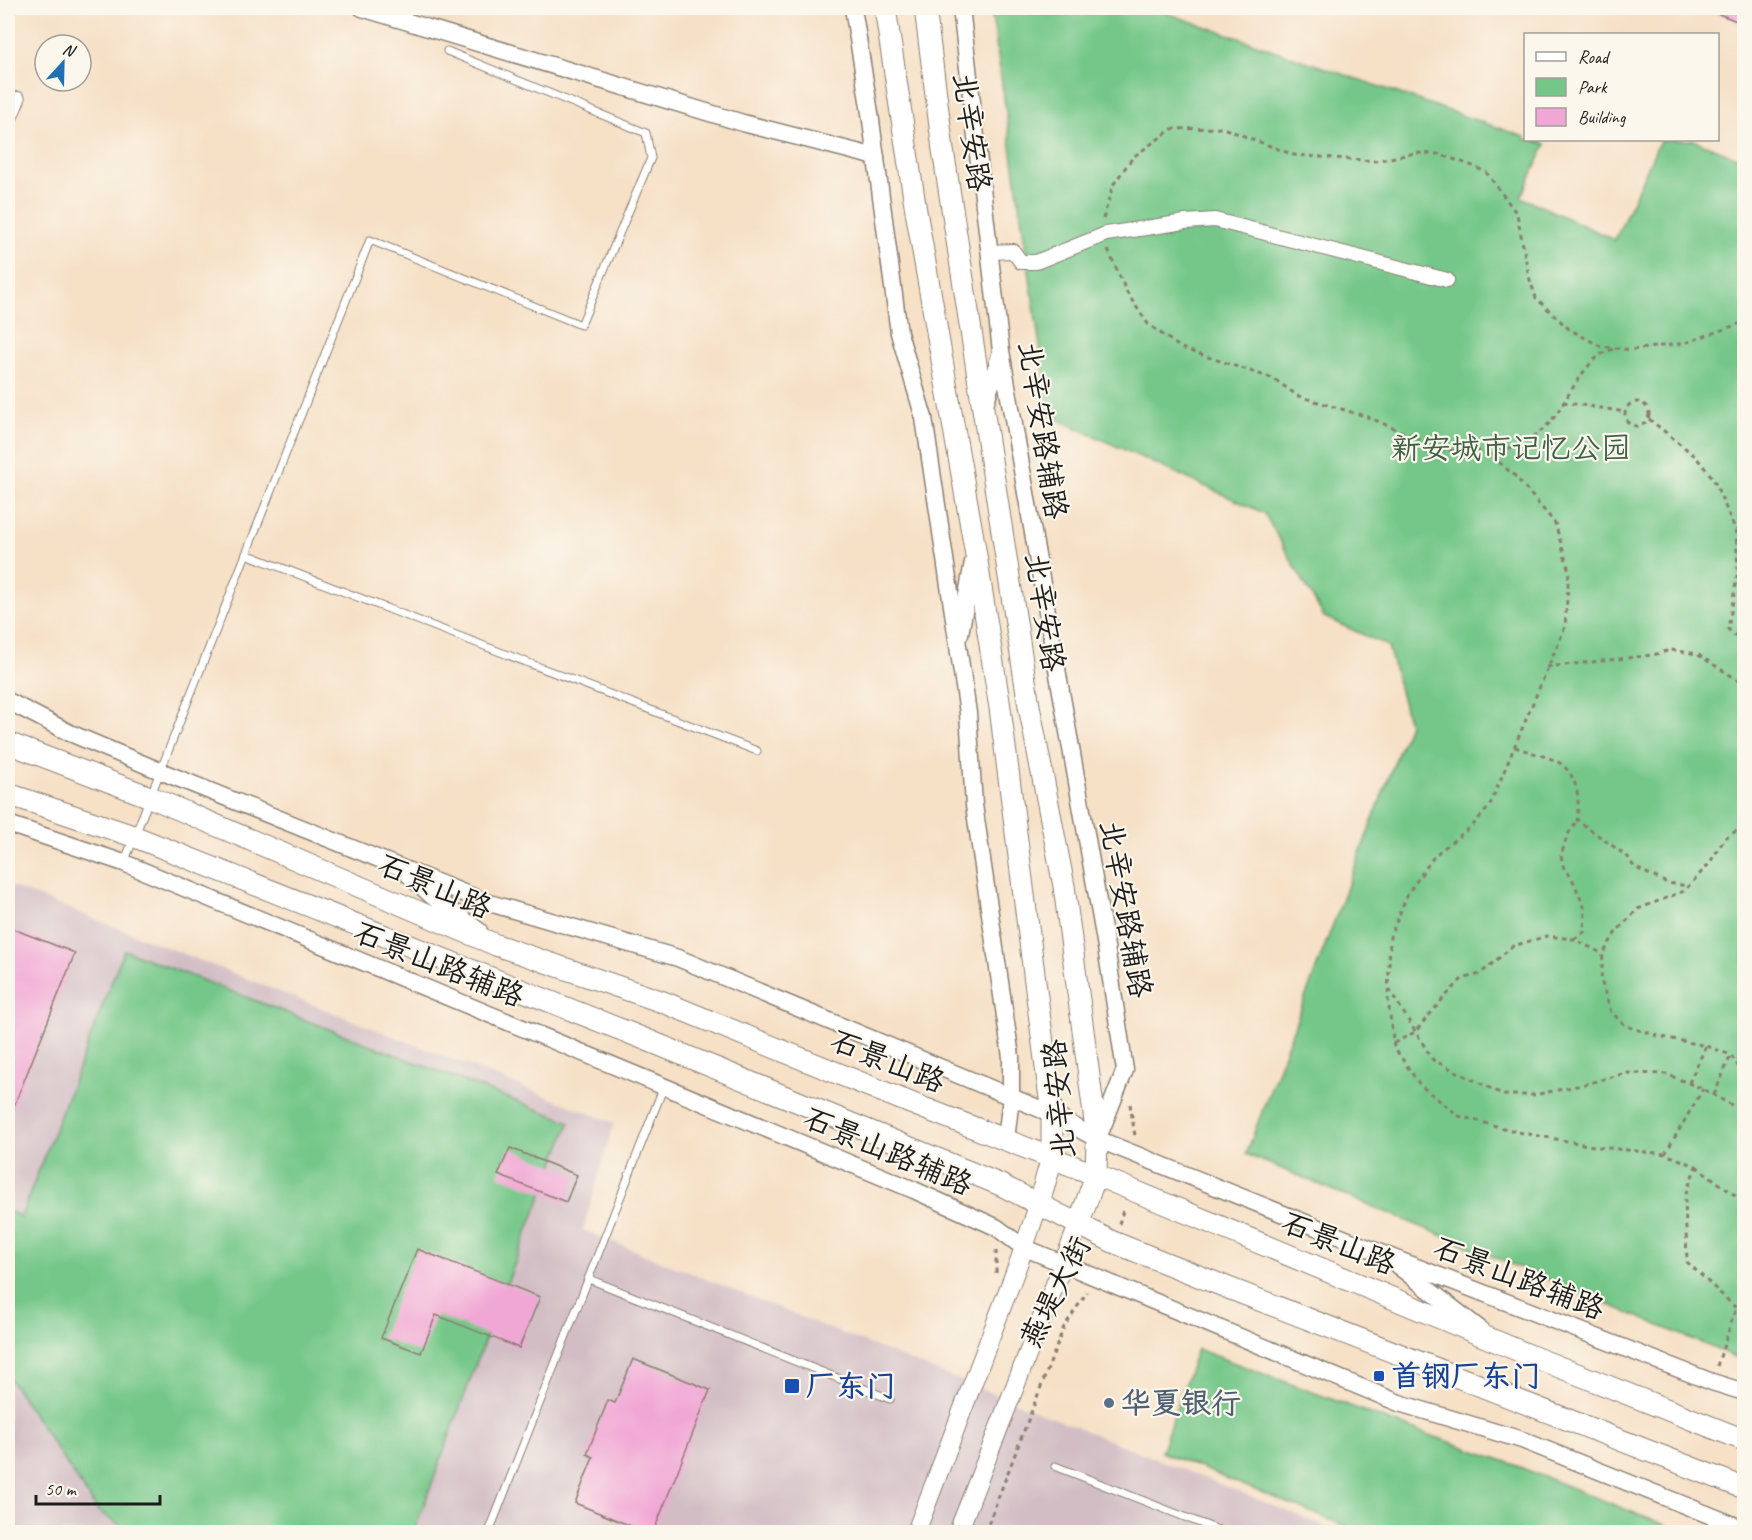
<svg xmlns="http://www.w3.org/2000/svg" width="1752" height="1540" font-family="Caveat,'LXGW WenKai TC',sans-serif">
	<rect width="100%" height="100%" fill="#fbf7ec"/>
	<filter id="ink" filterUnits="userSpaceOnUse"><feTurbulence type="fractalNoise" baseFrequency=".0167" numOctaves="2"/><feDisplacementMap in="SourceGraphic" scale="12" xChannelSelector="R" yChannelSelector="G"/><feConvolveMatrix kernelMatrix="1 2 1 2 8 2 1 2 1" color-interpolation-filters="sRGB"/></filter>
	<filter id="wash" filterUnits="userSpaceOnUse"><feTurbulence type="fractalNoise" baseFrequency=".008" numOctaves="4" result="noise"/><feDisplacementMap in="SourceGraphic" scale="24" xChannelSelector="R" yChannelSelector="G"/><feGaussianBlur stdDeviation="1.35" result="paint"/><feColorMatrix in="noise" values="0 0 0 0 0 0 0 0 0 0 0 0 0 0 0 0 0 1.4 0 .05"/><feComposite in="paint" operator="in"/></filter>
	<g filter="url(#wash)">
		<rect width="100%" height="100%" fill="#f6e0c6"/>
		<polygon fill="#d2bdc5" points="8,885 614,1123 583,1230 1339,1532 8,1532"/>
		<g fill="#75c789" stroke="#487252" stroke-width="1.5">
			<polygon points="991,8 1152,8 1525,137 1526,140 1532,140 1546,144 1521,197 1615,240 1660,140 1693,140 1744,160 1744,1361 1246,1154 1409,724 1388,646 1324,617 1264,513 1050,416"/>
			<polygon points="124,950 570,1122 484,1342 414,1532 129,1532 98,1511 8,1376 8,1210 21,1217"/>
			<polygon points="1197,1349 1398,1424 1507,1462 1682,1532 1360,1532 1161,1452"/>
		</g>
		<g id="blocks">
			<g fill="#f1a7d5">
				<polygon points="1704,8 1744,8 1744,24"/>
				<polygon points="8,927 75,953 8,1121"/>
				<polygon points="510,1148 577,1175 566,1202 498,1175"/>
				<polygon points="417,1249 540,1297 519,1348 436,1315 421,1353 381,1338"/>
				<polygon points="633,1359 710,1390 653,1533 648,1533 575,1503 593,1457 587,1454 608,1400 615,1403"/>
			</g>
		</g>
	</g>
	<g filter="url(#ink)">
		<use href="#blocks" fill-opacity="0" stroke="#897e71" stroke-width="1.5"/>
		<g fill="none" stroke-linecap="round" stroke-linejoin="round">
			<g stroke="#897e71" stroke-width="9">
				<g id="service">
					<polyline points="246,554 757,751"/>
					<polyline points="124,863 370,240 581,325 651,158 646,133 447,51"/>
					<polyline points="589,1279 890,1399"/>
					<polyline points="1055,1466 1223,1532"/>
					<polyline points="489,1532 664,1086"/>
				</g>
			</g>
			<g stroke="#897e71" stroke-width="16">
				<g id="minor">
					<polyline points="8,123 18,99"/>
					<polyline points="991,252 1013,251 1021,262 1036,262 1106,234 1185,222 1215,220 1447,280"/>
				</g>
			</g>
			<g stroke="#897e71" stroke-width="19">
				<g id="tertiary">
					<polyline points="362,8 743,123 876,157"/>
					<polyline points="853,8 870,113 899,333 924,418 968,713 974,805 1011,1057 1011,1097 1006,1140"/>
					<polyline points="961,8 1001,351 1106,947 1125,1070 1098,1138"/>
					<polyline points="984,408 1000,355"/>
					<polyline points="960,634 973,562"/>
					<polyline points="8,701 70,733 160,771 486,902 678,958 1052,1114 1097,1139 1383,1254 1712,1382 1744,1392"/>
					<polyline points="8,824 124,863 914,1190 996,1227 1023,1247 1399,1403 1522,1440 1744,1529"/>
					<polyline points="408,874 432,896 479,931"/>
					<polyline points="1398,1266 1480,1329"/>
				</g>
			</g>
			<g stroke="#897e71" stroke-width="20">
				<g id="secondary">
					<polyline points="916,1532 1020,1259 1039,1203"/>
					<polyline points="958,1532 1079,1223"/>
				</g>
			</g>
			<g stroke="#897e71" stroke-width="23">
				<g id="primary">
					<polyline points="885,8 916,211 975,549 1000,708 1052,1114 1052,1158 1039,1203"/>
					<polyline points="925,8 943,150 1029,706 1064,886 1094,1114 1097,1139 1096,1175 1079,1223"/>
					<polyline points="8,743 150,797 496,945 663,1002 908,1102 1096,1175 1529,1355 1744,1440"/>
					<polyline points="8,794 133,836 647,1040 1001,1185 1113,1242 1231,1289 1744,1488"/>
				</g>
			</g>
			<g stroke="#897e71" stroke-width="3" stroke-dasharray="4.5 4.5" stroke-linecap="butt">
				<polyline points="1103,219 1113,185 1133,157 1172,129 1223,128 1294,155 1375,161 1415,153 1438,154 1468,164 1486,172 1517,214 1529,277 1536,298 1569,329 1600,346 1631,350 1685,343 1744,322"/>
				<polyline points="1108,250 1127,293 1148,324 1181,348 1274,379 1298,396 1368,417 1446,451 1470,448 1491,455 1515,476 1555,523 1569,571 1565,627 1489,807 1473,825 1435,855 1408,893 1390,937 1388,999 1394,1047 1420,1085 1459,1116 1518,1132 1599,1147 1665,1154 1696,1166 1685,1196 1687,1262 1736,1308"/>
				<circle cx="1637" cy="414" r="12"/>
				<polyline points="1563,402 1626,412"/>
				<polyline points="1649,419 1695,456 1713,478 1736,531 1738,571 1728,629 1744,644"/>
				<path d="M1491 455C1513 447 1536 439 1551 421 1568 401 1586 353 1615 349"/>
				<polyline points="1547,667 1653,655 1671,650 1697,654 1744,684"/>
				<path d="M1515 747C1528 752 1543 755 1556 761 1578 772 1580 799 1577 820L1628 857 1634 867 1667 883 1689 886"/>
				<polyline points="1744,826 1725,838 1709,864 1684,891 1638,909 1616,932 1603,954 1601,980 1611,1012 1626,1026 1658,1036 1706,1046 1731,1055 1744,1075"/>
				<polyline points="1574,939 1584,932 1585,909 1572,878 1564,869 1561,856 1567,836 1577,820"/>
				<polyline points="1389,989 1433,1060 1504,1095 1534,1095 1582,1085 1626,1073 1666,1074 1703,1089 1744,1112"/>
				<polyline points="1394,1043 1415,1032 1441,1001 1462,979 1480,974 1513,946 1547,936 1574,939 1603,954"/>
				<polyline points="1689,1083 1706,1046"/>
				<polyline points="1714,1095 1731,1055"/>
				<polyline points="1130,1104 1135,1136"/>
				<polyline points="1665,1154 1703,1089"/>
				<polyline points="1696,1166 1744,1202"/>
				<polyline points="1119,1224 1124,1207"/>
				<polyline points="996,1273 996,1246"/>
				<polyline points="1717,1366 1736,1308 1744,1308"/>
				<polyline points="985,1532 1064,1327 1087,1292"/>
			</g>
			<use href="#service" stroke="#fff" stroke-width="7"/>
			<use href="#minor" stroke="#fff" stroke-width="14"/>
			<use href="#tertiary" stroke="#fff" stroke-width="16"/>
			<use href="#secondary" stroke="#fff" stroke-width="18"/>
			<use href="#primary" stroke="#fff" stroke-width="21"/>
		</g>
	</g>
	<g fill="#1a4fb4" stroke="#fbf7ec" stroke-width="2">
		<rect x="1373" y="1370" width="12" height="12" rx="3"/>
		<rect x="784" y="1378" width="16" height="16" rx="3"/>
	</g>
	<circle fill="#5c6f8a" stroke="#fbf7ec" stroke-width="2" cx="1109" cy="1403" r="6"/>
	<g text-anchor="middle" stroke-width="4.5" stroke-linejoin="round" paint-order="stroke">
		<g font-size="30" fill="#1c1c1c" stroke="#fbf7ec">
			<text transform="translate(972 132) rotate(82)" y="10">北辛安路</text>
			<text transform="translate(1043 430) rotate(81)" y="10">北辛安路辅路</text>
			<text transform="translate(1045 612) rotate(81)" y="10">北辛安路</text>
			<text transform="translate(435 886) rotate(23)" y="10">石景山路</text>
			<text transform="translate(1126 909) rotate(80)" y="10">北辛安路辅路</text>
			<text transform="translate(439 964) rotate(22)" y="10">石景山路辅路</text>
			<text transform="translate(888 1061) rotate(22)" y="10">石景山路</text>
			<text transform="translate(1059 1099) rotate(-95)" y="10">北辛安路</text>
			<text transform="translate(888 1151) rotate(23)" y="10">石景山路辅路</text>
			<text transform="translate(1339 1243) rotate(22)" y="10">石景山路</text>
			<text transform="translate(1519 1278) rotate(21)" y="10">石景山路辅路</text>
			<text transform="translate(1055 1292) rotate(-63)" y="10">燕堤大街</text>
		</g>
		<g font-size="30" fill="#406048" stroke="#fbf7ec">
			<text x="1511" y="458">新安城市记忆公园</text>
		</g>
		<g font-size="30" font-weight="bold" fill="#164399" stroke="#fbf7ec" text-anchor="start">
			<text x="1391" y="1386">首钢厂东门</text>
			<text x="806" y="1396">厂东门</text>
		</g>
		<g font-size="30" font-weight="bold" fill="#4e5e75" stroke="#fbf7ec" text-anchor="start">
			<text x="1121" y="1413">华夏银行</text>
		</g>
	</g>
	<rect width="1752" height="1540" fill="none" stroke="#fbf7ec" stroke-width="30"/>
	<rect x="1524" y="33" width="195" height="108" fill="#fbf7ec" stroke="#a29f99" stroke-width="1.5"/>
	<rect x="1536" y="52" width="30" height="9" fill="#ffffff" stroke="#a29f99" stroke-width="1.5"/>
	<text x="1578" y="63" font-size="18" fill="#1c1c1c">Road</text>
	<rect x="1536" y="78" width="30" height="18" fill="#75c789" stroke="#a29f99" stroke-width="1.5"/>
	<text x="1578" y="93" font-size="18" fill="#1c1c1c">Park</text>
	<rect x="1536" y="108" width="30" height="18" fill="#f1a7d5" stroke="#a29f99" stroke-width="1.5"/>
	<text x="1578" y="123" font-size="18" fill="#1c1c1c">Building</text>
	<g transform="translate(63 63) rotate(22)"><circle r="28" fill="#fbf7ec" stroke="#a29f99" stroke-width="1.5"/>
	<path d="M0-4.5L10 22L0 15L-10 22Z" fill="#1f6fb2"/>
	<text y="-9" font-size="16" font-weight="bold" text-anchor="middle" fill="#1c1c1c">N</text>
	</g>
	<path d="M36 1495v9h124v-9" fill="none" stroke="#1c1c1c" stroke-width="3"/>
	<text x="45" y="1495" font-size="18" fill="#1c1c1c" stroke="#fbf7ec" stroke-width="4.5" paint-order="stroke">50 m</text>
</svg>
